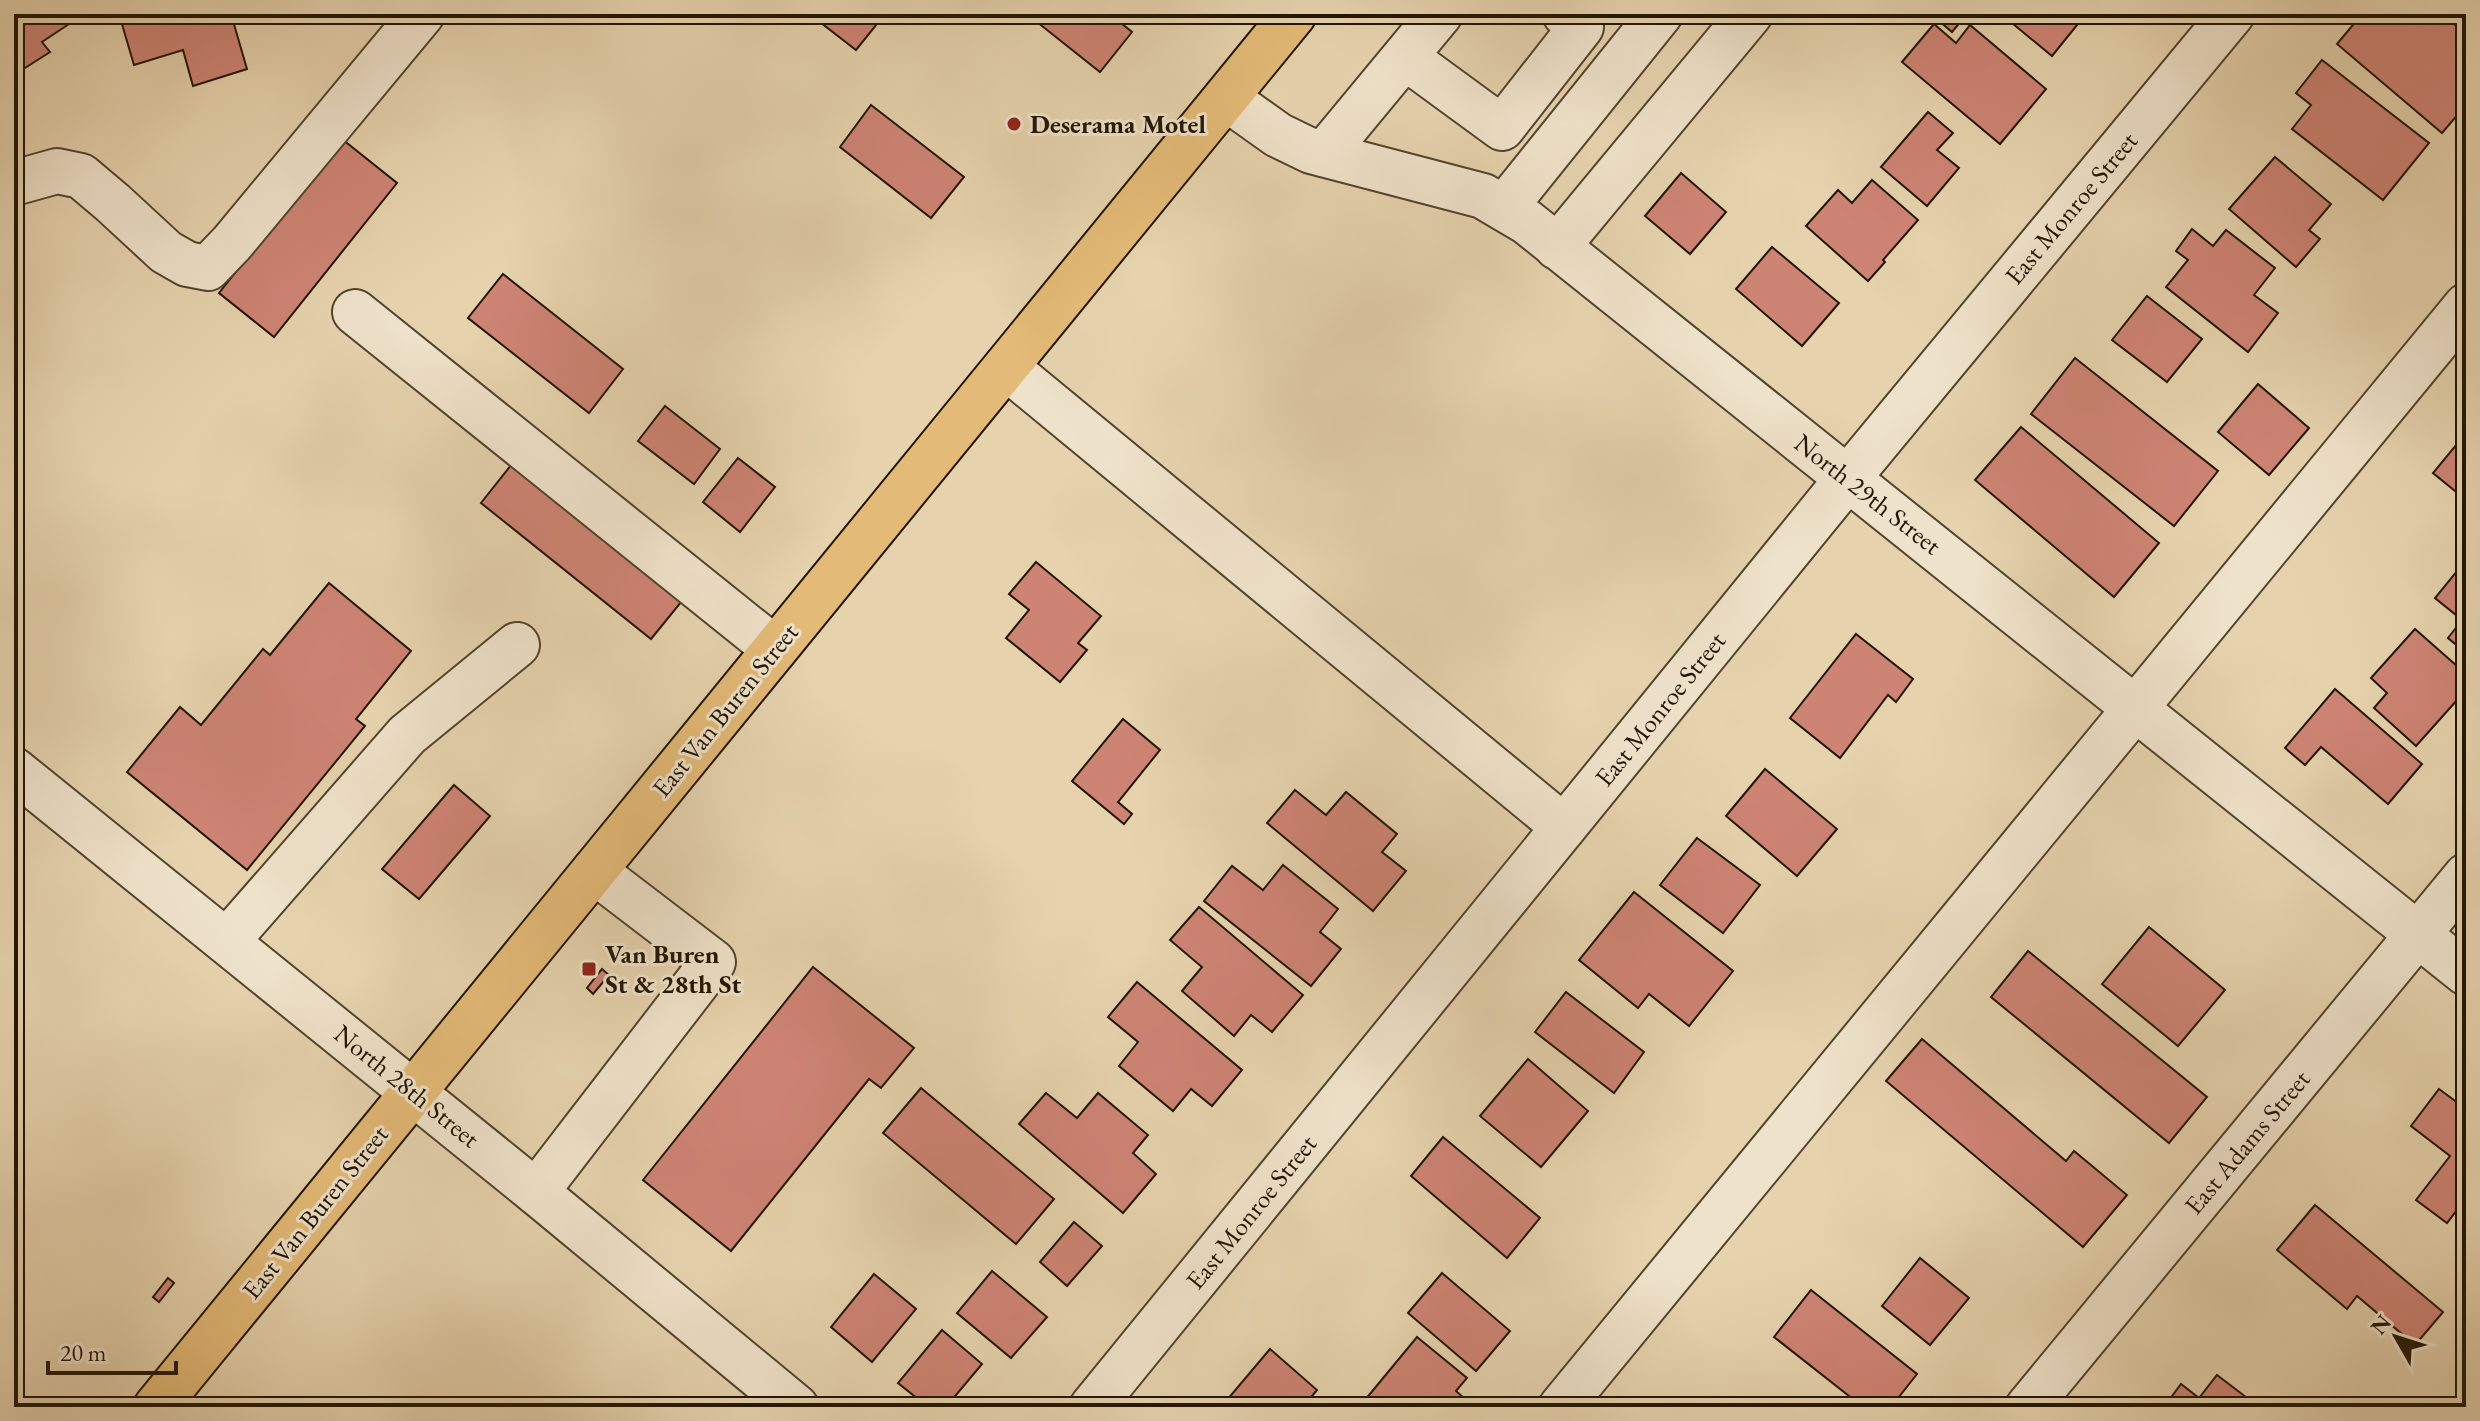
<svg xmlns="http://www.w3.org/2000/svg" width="2480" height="1421" font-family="'EB Garamond',serif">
	<rect width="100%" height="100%" fill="#e6d3ae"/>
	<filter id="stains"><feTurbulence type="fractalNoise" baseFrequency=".0025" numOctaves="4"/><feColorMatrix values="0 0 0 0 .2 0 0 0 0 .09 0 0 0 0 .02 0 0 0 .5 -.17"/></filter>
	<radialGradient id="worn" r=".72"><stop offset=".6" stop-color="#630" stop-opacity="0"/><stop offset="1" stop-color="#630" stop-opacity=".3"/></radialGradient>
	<g fill="#ce8475" stroke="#211504" stroke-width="2">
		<polygon points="14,14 84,14 42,42 50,52 14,75"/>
		<polygon points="119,14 231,14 247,69 193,86 183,50 134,65"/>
		<polygon points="819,14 885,14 856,50 816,19"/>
		<polygon points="1020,14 1110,14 1132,32 1100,72 1032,18 1029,21"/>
		<polygon points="1931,14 1967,14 1952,32"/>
		<polygon points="2001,14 2086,14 2052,56"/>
		<polygon points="2362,14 2377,14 2385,21 2391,14 2442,14 2466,34 2466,105 2442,133 2337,44"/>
		<polygon points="1934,24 1956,43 1970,25 2046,89 2000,144 1902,62"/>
		<polygon points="2322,60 2429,143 2383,200 2292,129 2311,105 2296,93"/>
		<polygon points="871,105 964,177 931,218 840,147"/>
		<polygon points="1928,112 1953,133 1937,150 1959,168 1927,206 1881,167"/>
		<polygon points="342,139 397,183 274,337 219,293"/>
		<polygon points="2275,157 2331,204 2309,230 2320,239 2296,267 2229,209"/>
		<polygon points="1681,173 1726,212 1690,254 1645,216"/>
		<polygon points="1872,180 1918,220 1883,260 1885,262 1868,281 1806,226 1838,190 1852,203"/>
		<polygon points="2192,229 2213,246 2226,230 2275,268 2254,295 2278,313 2248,352 2166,287 2188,260 2176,251"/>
		<polygon points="1772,247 1839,303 1802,346 1736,289"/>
		<polygon points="503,274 623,369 589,413 468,318"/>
		<polygon points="2147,296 2202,339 2167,382 2112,340"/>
		<polygon points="2075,358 2218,471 2174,526 2031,414"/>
		<polygon points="2258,384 2309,428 2269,475 2218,432"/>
		<polygon points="665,406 720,449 694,484 638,441"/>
		<polygon points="2021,427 2159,543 2114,597 1975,480"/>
		<polygon points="2466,433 2466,500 2433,473"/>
		<polygon points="738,458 775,487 740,532 703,502"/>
		<polygon points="511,465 682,601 651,639 481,503"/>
		<polygon points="2466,560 2466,653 2448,638 2462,620 2435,598"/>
		<polygon points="1036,562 1101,616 1078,643 1087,650 1060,682 1006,638 1029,610 1009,594"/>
		<polygon points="329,583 411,651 356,719 365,726 247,870 127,772 180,707 201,725 263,649 270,655"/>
		<polygon points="2415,629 2466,674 2466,690 2416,746 2374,708 2387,693 2371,678"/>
		<polygon points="1856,634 1913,679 1896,702 1888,695 1840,758 1790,718"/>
		<polygon points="2335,689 2422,764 2388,804 2321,747 2305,765 2285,748"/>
		<polygon points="1123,719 1160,750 1118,802 1132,814 1124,824 1072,781"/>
		<polygon points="1765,769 1837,829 1797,876 1726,816"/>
		<polygon points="454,785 490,816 419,899 382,869"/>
		<polygon points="1295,790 1326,815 1346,792 1397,834 1382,852 1406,871 1373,911 1267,823"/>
		<polygon points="1697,838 1760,885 1723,933 1660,885"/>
		<polygon points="1283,865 1338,909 1320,932 1341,949 1311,986 1204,901 1232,866 1263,890"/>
		<polygon points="1634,892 1733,971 1689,1026 1649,994 1638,1008 1579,960"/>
		<polygon points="1199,907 1303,995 1272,1032 1251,1015 1234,1036 1182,991 1202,967 1170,940"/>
		<polygon points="2149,927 2225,990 2178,1046 2102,984"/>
		<polygon points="2028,951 2207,1097 2169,1143 1991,997"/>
		<polygon points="813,967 914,1048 881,1088 869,1079 731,1251 643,1180"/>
		<polygon points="602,969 609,975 593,994 587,988"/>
		<polygon points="1137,982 1242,1070 1212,1106 1191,1089 1173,1111 1119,1066 1138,1042 1108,1017"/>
		<polygon points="1566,992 1644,1052 1614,1093 1535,1032"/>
		<polygon points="1922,1039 2066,1161 2074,1151 2127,1195 2083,1247 1886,1081"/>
		<polygon points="1528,1059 1588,1111 1541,1167 1480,1116"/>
		<polygon points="921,1088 1054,1199 1016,1244 883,1133"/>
		<polygon points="2439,1089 2466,1109 2466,1198 2447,1223 2416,1200 2450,1156 2411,1126"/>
		<polygon points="1046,1093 1077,1118 1098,1093 1148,1135 1133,1153 1156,1174 1123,1213 1019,1124"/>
		<polygon points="1443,1137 1540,1218 1507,1258 1411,1176"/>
		<polygon points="2315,1205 2443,1312 2415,1345 2357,1296 2347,1309 2277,1250"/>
		<polygon points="1074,1222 1102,1246 1067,1286 1040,1262"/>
		<polygon points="1920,1258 1969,1298 1930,1345 1882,1306"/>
		<polygon points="992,1271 1047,1317 1011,1358 957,1313"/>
		<polygon points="1442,1273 1510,1331 1476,1371 1408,1313"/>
		<polygon points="874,1274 916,1309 872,1362 831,1327"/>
		<polygon points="168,1278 174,1283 159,1302 153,1297"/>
		<polygon points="1811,1290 1917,1374 1891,1407 1863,1407 1774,1337"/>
		<polygon points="942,1330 982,1364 946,1407 928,1407 898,1383"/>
		<polygon points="1417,1337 1467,1378 1456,1391 1474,1407 1373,1407 1365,1400"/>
		<polygon points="1270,1349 1317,1390 1303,1407 1221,1407"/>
		<polygon points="2217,1375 2259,1407 2164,1407 2181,1384 2199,1398"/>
	</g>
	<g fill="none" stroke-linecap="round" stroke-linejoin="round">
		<g stroke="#52442e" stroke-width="48">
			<g id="minor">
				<polyline points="1405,57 1502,128 1581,27 1565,14"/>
				<polyline points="1226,98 1278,135 1311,151 1483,196 1527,222 2466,973"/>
				<polyline points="1324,154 1440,14"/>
				<polyline points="14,183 57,171 81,176 113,203 166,252 187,264 208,268 232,243 422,14"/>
				<polyline points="1504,208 1660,14"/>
				<polyline points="1557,247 1750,14"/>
				<polyline points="355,312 775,649"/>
				<polyline points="1006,367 1564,827"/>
				<polyline points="14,770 536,1192 796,1407"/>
				<polyline points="227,941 407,735 517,645"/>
				<polyline points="536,1192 713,962 594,871"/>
				<polyline points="1092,1407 1848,478 2232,14"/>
				<polyline points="1561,1407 2466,306"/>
				<polyline points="2028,1407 2466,876"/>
			</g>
		</g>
		<g stroke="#211504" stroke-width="48">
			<polyline id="major" points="156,1407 1294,14"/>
		</g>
		<use href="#minor" stroke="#efe2ca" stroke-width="44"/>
		<use href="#major" stroke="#e3ba77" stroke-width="44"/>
	</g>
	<g fill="#8f2418" stroke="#efe2ca" stroke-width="3">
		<circle cx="1014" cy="124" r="8"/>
		<rect x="581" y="961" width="16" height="16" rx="4"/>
	</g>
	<g text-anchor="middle" stroke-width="6" stroke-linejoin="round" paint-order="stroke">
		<g font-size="26" font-weight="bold" fill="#211504" stroke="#efe2ca" text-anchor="start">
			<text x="1030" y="133">Deserama Motel</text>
			<text x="605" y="963">Van Buren<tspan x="605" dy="30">St &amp; 28th St</tspan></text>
		</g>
		<g font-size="26" fill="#211504" stroke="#efe2ca">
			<text transform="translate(2071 208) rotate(-50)" y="9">East Monroe Street</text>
			<text transform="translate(1868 494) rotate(38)" y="9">North 29th Street</text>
			<text transform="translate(1660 709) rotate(-51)" y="9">East Monroe Street</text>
			<text transform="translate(725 710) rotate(-51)" y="9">East Van Buren Street</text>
			<text transform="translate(407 1086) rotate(39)" y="9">North 28th Street</text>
			<text transform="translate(2247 1142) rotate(-50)" y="9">East Adams Street</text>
			<text transform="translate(315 1212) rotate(-51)" y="9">East Van Buren Street</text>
			<text transform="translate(1251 1212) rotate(-51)" y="9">East Monroe Street</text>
		</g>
	</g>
	<rect width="2480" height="1421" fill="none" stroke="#e6d3ae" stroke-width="48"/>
	<rect x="16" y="16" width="2448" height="1389" fill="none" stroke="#211504" stroke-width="4"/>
	<rect x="24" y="24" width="2432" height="1373" fill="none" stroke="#211504" stroke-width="2"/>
	<g transform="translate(2396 1337) rotate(309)" stroke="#efe2ca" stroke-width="6" paint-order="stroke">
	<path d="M0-6L14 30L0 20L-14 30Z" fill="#211504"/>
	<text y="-12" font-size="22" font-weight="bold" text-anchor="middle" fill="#211504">N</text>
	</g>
	<path d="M48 1361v12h128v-12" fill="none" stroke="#211504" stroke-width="4"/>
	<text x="60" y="1361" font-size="24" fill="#211504" stroke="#efe2ca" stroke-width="6" paint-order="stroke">20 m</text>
	<rect width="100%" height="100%" filter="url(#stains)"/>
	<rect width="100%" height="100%" fill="url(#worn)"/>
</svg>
